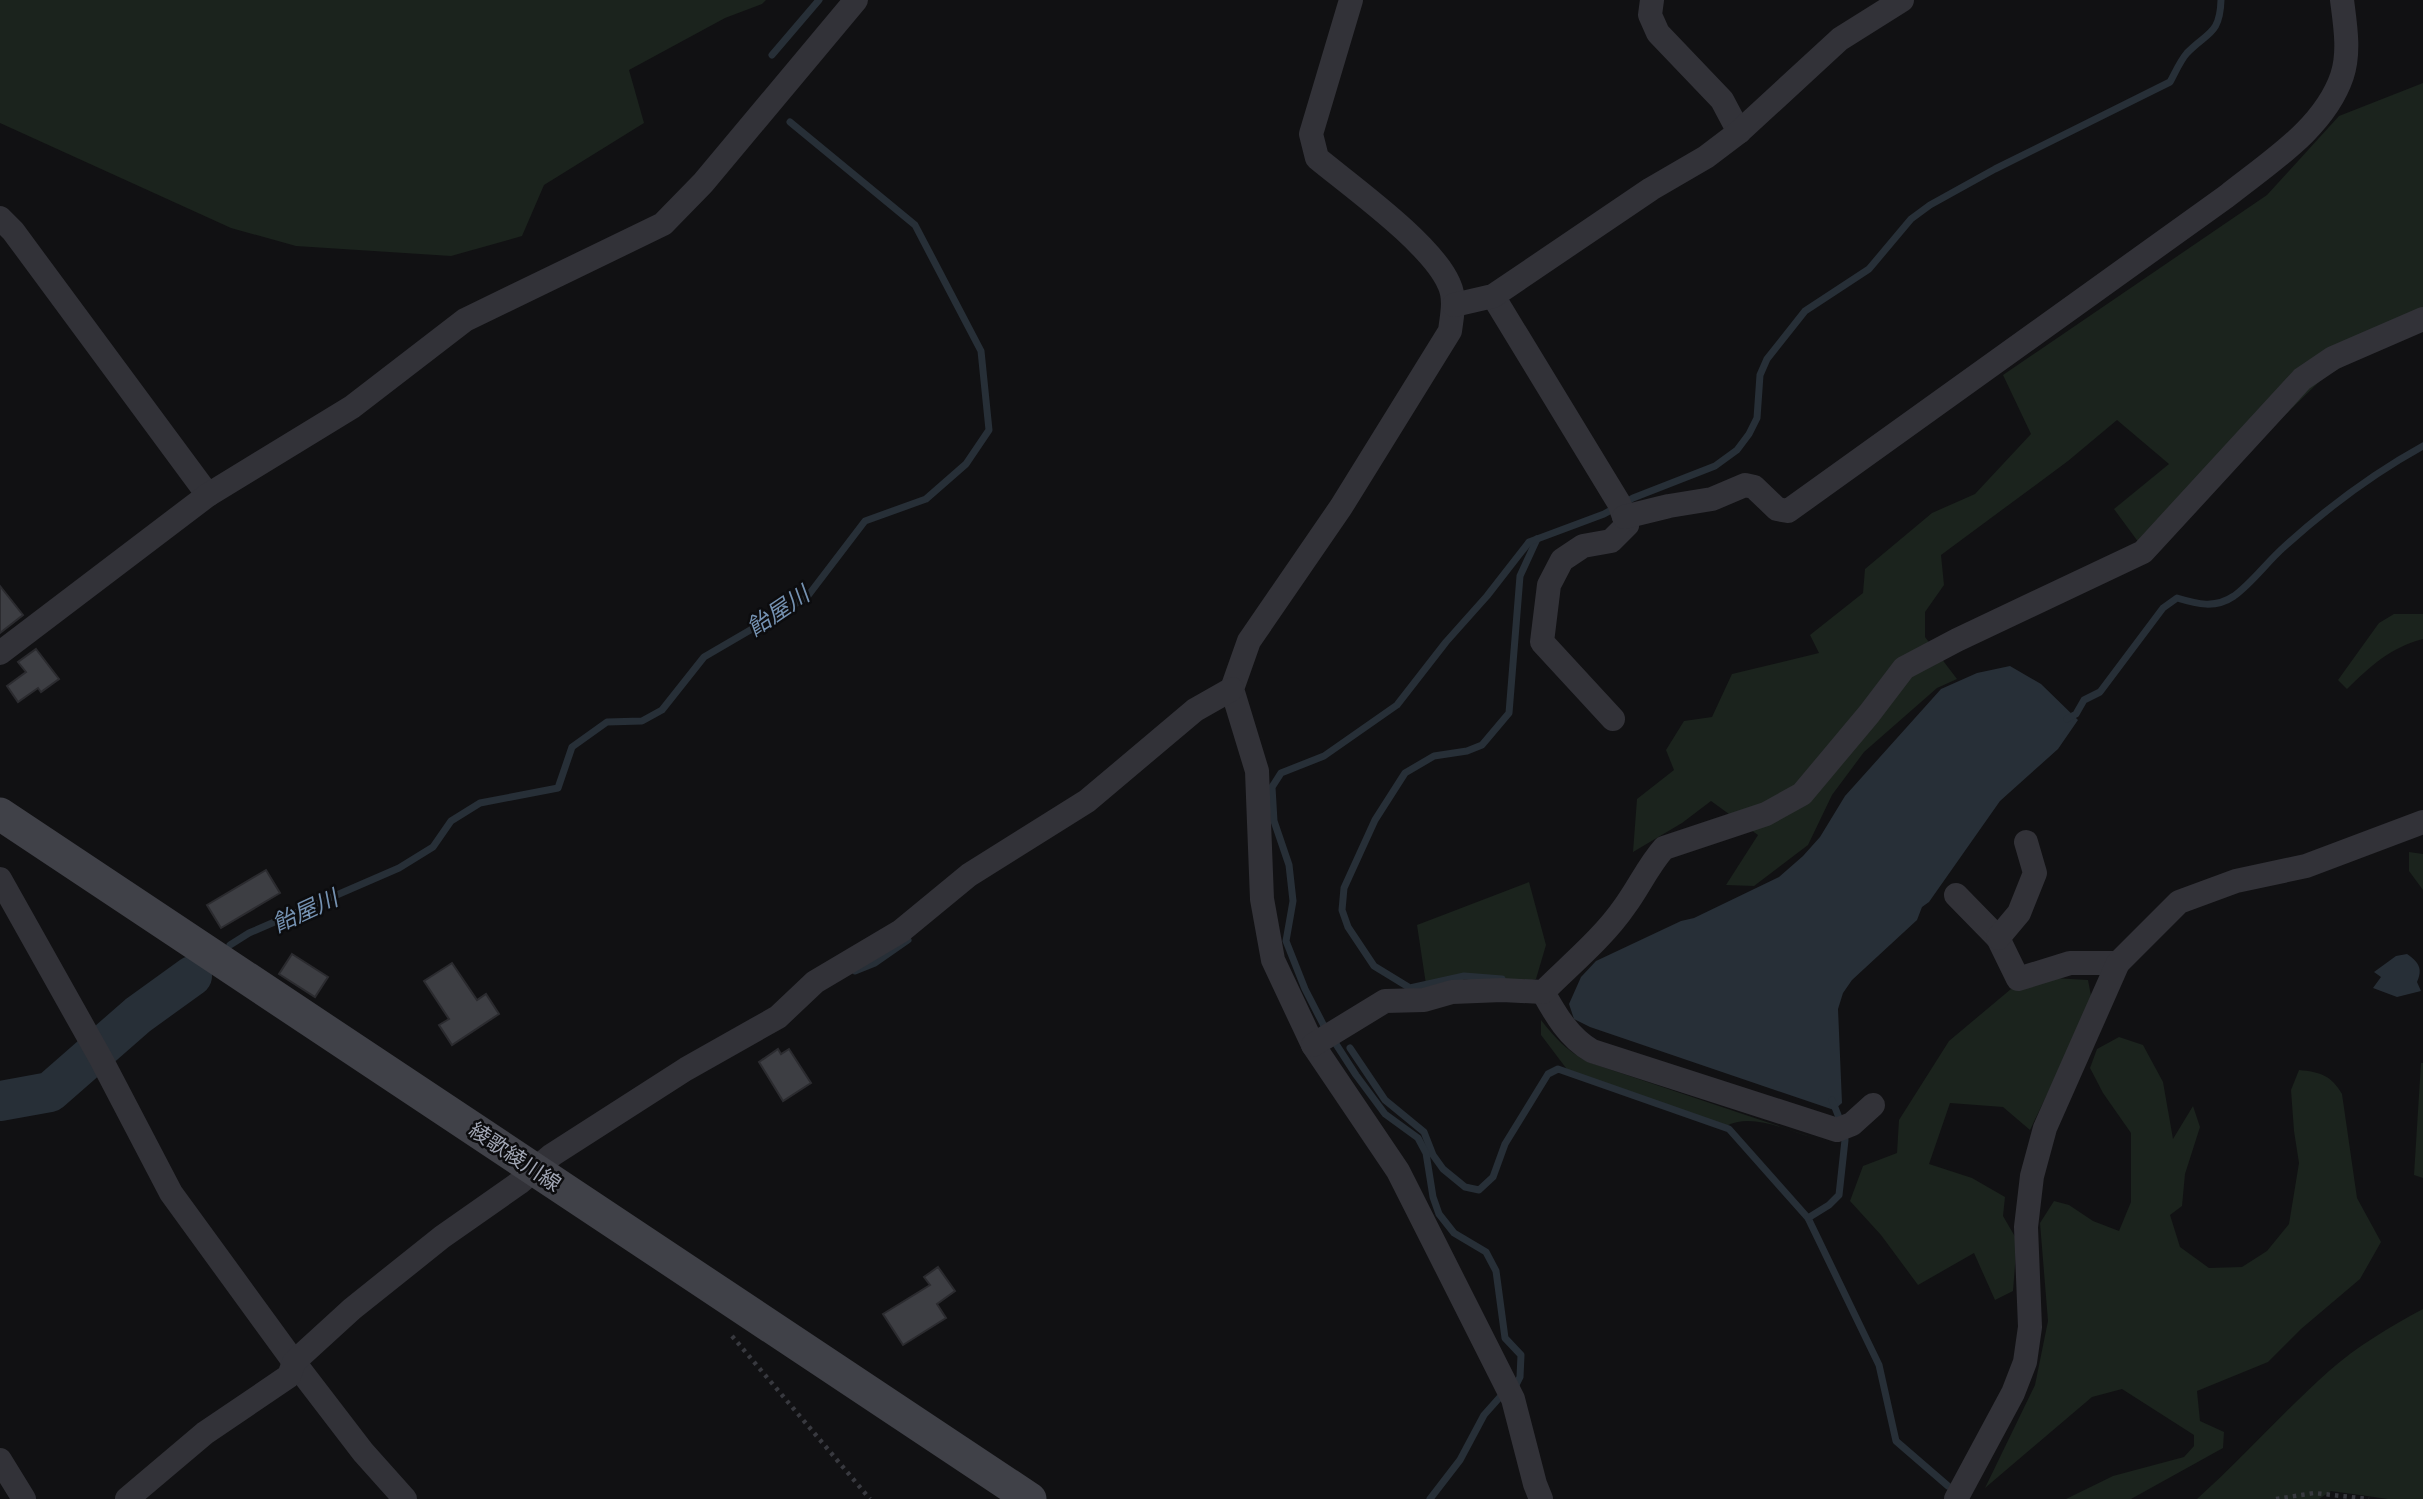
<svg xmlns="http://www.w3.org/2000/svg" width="2423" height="1499" font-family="Arial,'Noto Sans JP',sans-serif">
	<rect width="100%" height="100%" fill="#111113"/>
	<g fill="#1b231d">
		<polygon points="0,0 766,0 762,4 725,18 629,70 644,123 544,185 522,236 451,256 296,246 231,228 0,123"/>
		<polygon points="2423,83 2423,322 2324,377 2216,482 2139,543 2114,509 2169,464 2117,420 2068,461 1941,555 1944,585 1925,612 1925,637 1957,679 1937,688 1864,752 1832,795 1808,845 1754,886 1726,885 1758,835 1711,801 1682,823 1633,852 1637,799 1674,770 1666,750 1684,721 1712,717 1732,674 1819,653 1810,635 1863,593 1865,569 1932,513 1975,494 2031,434 2003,375 2267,195 2339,116"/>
		<path d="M2394 614H2423V639C2389 648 2371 666 2347 689L2338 680 2379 623Z"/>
		<polygon points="2409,852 2423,854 2423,890 2409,871"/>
		<polygon points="1529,882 1546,945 1536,979 1520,984 1462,979 1427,991 1417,925"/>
		<polygon points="2053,978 2088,980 2092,1001 2030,1130 2003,1107 1950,1103 1929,1164 1972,1178 2005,1197 2003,1216 2017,1240 2013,1291 1995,1300 1974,1253 1918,1285 1881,1235 1850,1201 1863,1166 1897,1153 1899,1120 1949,1041 2011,989"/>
		<path d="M1541 1020C1554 1037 1568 1052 1588 1062L1814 1138C1788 1131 1752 1112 1726 1126L1569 1072 1541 1035Z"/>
		<path d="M2119 1037 2143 1045 2163 1082 2173 1139 2193 1106 2200 1127 2185 1174 2182 1206 2170 1215 2180 1247 2209 1268 2242 1267 2267 1251 2289 1224 2299 1163 2294 1131 2291 1090 2299 1070C2320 1072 2331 1075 2342 1094L2357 1198 2381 1242 2360 1279 2301 1329 2268 1362 2197 1391 2200 1421 2224 1432 2223 1448 2131 1499H2066L2113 1476 2184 1457 2194 1446V1435L2122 1389 2092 1397 1985 1488 2035 1385 2048 1321 2040 1223 2054 1201 2069 1205 2093 1221 2119 1231 2131 1202V1133L2103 1093 2090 1068 2097 1049Z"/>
		<polygon points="2421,1063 2423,1063 2423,1178 2414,1175"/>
		<path d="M2423 1309V1499H2388L2331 1491 2319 1499H2197C2243 1458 2283 1412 2329 1371 2356 1347 2391 1326 2423 1309Z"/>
	</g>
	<g fill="#272f37">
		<polygon points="2010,666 2041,684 2078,720 2058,749 2000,801 1929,902 1922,907 1917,920 1852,980 1843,993 1838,1009 1842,1103 1834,1110 1590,1027 1574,1019 1569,1004 1581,977 1596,961 1681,921 1694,918 1779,877 1803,856 1820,837 1845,796 1941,689 1977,673"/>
		<path d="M2407 954C2419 962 2423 969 2417 982L2421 991 2397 997 2373 988 2381 977 2374 972 2396 956Z"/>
	</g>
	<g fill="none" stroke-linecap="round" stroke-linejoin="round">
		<g stroke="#272f37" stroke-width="7">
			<polyline points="772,55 819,0"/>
			<path d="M2067 719 2076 714 2084 700 2100 692 2163 608 2177 598C2197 604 2215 609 2234 596 2252 583 2267 562 2284 547 2327 508 2372 474 2423 446"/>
			<polyline points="230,945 249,933 399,868 433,847 451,821 480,803 558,788 572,747 607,722 642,721 662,710 704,657 807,597 865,521 926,499 966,464 989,430 981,351 915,225 790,122"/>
			<polyline points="855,971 875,963 908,940"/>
			<polyline points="1502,979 1464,976 1410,988 1374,966 1348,927 1342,910 1344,888 1375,820 1405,773 1434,756 1467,751 1482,745 1509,713 1520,576 1537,539"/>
			<polyline points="1350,1048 1385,1100 1424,1132 1433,1155 1443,1169 1465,1187 1479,1190 1493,1177 1505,1144 1548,1074 1558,1069 1729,1129 1808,1218 1879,1365 1896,1441 1948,1486"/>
			<polyline points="1832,1100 1840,1120"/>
			<polyline points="1808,1218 1829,1205 1839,1195 1845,1140"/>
			<path d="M1430 1499 1460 1460 1484 1415 1500 1397 1515 1387 1520 1377 1521 1355 1505 1338 1496 1271 1486 1252 1454 1233 1439 1214 1433 1197 1426 1153 1418 1138 1385 1114 1356 1075 1323 1024 1305 989 1286 941 1293 901 1289 865 1274 821 1272 787 1281 773 1324 756 1397 705 1446 642 1487 596 1529 542 1604 514 1633 498 1715 466 1737 450 1749 434 1757 418 1760 375 1767 359 1805 311 1869 269 1911 219 1930 205 1995 169 2170 82C2175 73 2180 61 2187 53 2207 32 2220 35 2221 0"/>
		</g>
		<polyline stroke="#272f37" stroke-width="40" points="0,1101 50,1092 138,1015 192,976"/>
	</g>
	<g fill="#3d3e43" stroke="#2b2b2f" stroke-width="2">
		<polygon points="0,586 23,615 0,633"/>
		<polygon points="36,649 59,679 41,692 38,688 18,702 7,686 26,672 18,662"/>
		<polygon points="266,870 280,893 221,928 207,905"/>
		<polygon points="292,954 328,977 315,997 279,974"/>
		<polygon points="452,963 477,1000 486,994 499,1014 452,1045 439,1025 449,1019 424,981"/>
		<polygon points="778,1049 781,1054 789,1049 811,1083 783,1101 759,1062"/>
		<polygon points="938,1267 955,1291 937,1304 946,1318 903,1345 883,1314 930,1285 924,1277"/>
	</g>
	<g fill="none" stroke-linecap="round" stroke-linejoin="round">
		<g stroke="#38393f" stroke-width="4.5" stroke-dasharray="3.5 5" stroke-linecap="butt">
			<polyline points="732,1336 870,1499"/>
			<polyline points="2276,1499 2314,1493 2369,1499"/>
		</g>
		<g stroke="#323238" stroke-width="24">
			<path d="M1351 0 1311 134 1317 158C1352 187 1432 244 1449 284 1456 299 1452 315 1450 331L1341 507 1249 641 1232 689 1257 771 1262 899 1273 960 1313 1045 1398 1171 1513 1399 1535 1484 1541 1499"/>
			<polyline points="1652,0 1650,15 1658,33 1722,100 1739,132"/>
			<polyline points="0,218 13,231 208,495"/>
			<polyline points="1493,296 1619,503 1627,525 1611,541 1583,546 1562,560 1549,585 1542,642 1613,719"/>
			<polyline points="1454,305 1493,296 1651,189 1706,157 1739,132 1840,39 1902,0"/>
			<path d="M1624 517 1669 506 1712 499 1745 485 1754 487 1777 509 1788 511 2227 196C2268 163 2324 129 2342 76 2350 52 2345 24 2342 0"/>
			<polyline points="0,653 208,495 352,407 465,320 663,224 703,183 856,0"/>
			<polyline points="0,879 101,1059 171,1193 294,1362 363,1452 405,1499"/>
			<polyline points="1956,895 1998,938 2018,979 2070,963 2118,963"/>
			<polyline points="1998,938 2019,913 2035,873 2026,842"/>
			<path d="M1543 992C1555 1014 1569 1038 1592 1051L1837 1130 1852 1124 1873 1105"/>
			<path d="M1313 1045 1385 1001 1424 1000 1452 992 1502 990 1543 992C1570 965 1603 938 1625 906 1639 887 1648 866 1664 848L1766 814 1802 794 1869 714 1904 668 1957 640 2143 552 2302 379 2333 358 2423 319"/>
			<polyline points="0,1460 24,1499"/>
			<polyline points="127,1499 205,1433 289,1376 294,1362 352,1309 442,1237 519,1183 552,1155 686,1069 778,1017 815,982 901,931 969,875 1087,801 1195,710 1232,689"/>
			<polyline points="1956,1499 2013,1393 2025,1362 2030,1327 2026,1227 2032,1176 2045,1128 2118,963 2179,902 2236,881 2306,866 2423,822"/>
		</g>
		<polyline stroke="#404148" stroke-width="33" points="0,814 1030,1499"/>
	</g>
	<g text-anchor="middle" stroke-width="5" stroke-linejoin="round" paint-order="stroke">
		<g font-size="21" fill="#a1a6b4" stroke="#0c0c0e">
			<text transform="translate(515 1157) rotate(34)" y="7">綾歌綾川線</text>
		</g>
		<g font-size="23" font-style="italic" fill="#7592b2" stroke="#0c0c0e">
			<text transform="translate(778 611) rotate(-34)" y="8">飴屋川</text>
			<text transform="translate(305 911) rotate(-25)" y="8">飴屋川</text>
		</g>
	</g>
</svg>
